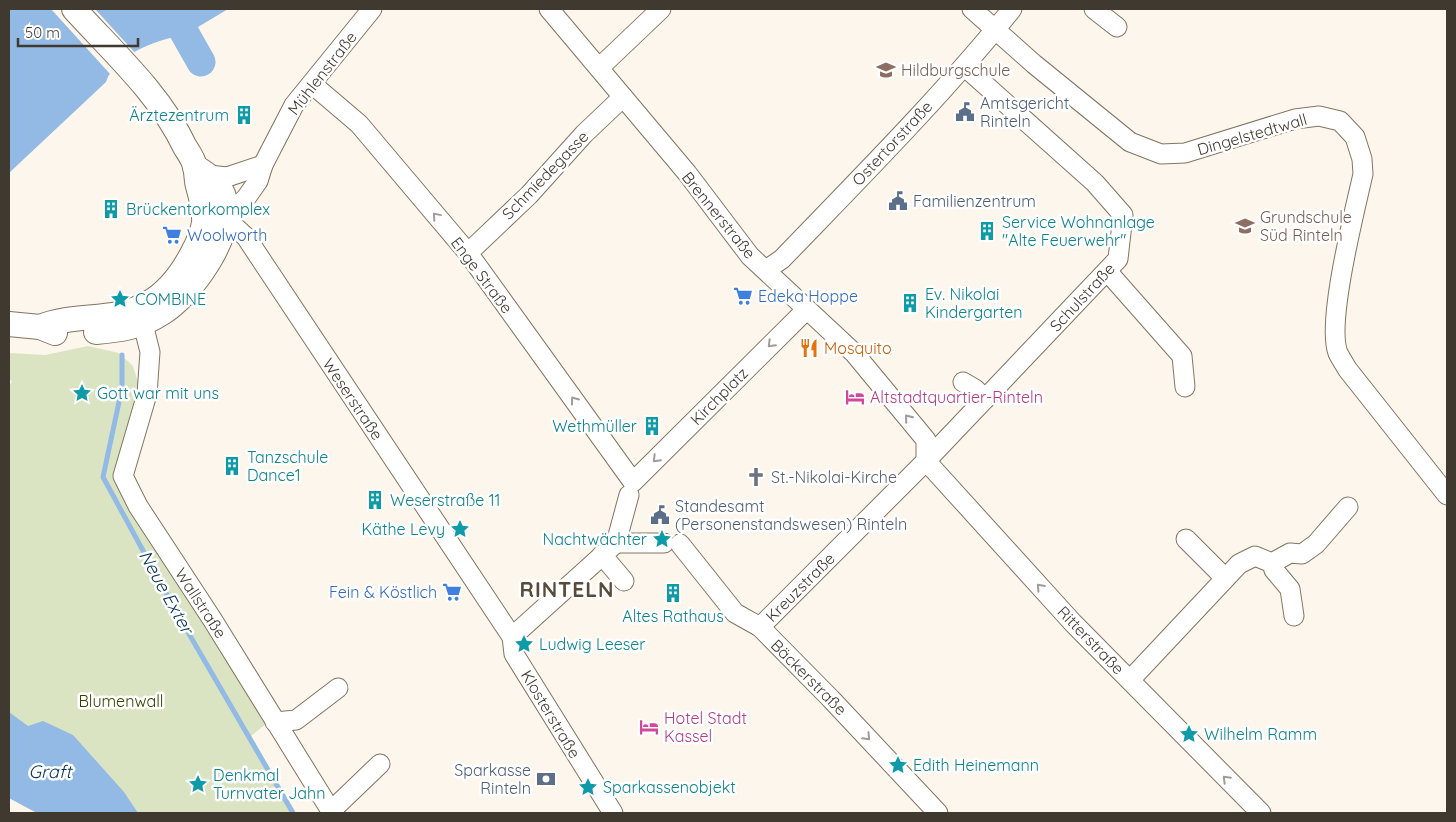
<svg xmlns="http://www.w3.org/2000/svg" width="1456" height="822" font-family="Quicksand,sans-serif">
	<rect width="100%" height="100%" fill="#fdf6ed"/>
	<polygon fill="#dae4c2" points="88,346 119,353 133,366 143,399 117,471 266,724 251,736 296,813 37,813 9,798 9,385 12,382 9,378 9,353 45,355"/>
	<g fill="#93bae4">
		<path d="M9 9H228L198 27 202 52 194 56 180 36C155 40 114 56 106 82L9 173Z"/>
		<polygon points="9,712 28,726 43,721 73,735 124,792 138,813 37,813 9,798"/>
	</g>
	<polygon fill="#fdf6ed" points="51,9 95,9 137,55 111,75"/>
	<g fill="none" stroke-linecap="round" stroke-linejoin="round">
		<polyline stroke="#93bae4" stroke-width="5" points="122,355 122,388 103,477 178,615 293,813"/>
		<polyline stroke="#93bae4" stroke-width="29" points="144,9 180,25 201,62"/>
		<g stroke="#837460" stroke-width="21">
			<g id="minor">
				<polyline points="372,9 294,105 263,165 258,181 246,198 225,218 246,237 512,637 514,654 613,813"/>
				<polyline points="549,9 687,173 750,256 854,353 926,440 926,461"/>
				<path d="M972 9 1034 64 1130 142 1161 154 1185 153 1295 119 1319 116 1340 121 1355 137 1362 159 1363 174C1355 210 1326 323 1338 353 1341 359 1345 365 1348 370L1447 495"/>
				<polyline points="1094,9 1117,27"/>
				<polyline points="599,68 661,9"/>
				<polyline points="312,84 359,124 468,253 633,482 806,310"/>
				<polyline points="209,175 227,177 263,165"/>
				<polyline points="468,253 529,195 584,134 623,97"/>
				<path d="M766 270 782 259C860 178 941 97 1012 9"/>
				<polyline points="1107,271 1182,356 1185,387"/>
				<polyline points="143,324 150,352 147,394 123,476 138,506 212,619 331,811 380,764"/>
				<polyline points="963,382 975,389 985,399"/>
				<polyline points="926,461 1073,623 1261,813"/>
				<polyline points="1186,539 1225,578"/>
				<polyline points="616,543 664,543"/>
				<polyline points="680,544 735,613 760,627 831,699 938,813"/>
				<polyline points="602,555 624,581"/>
				<polyline points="1272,563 1274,570 1290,589 1294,616"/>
				<polyline points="760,627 926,461 1118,259 1123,215 1095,183 964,66"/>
				<polyline points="512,637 616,543 629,495"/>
				<polyline points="1130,680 1239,564 1255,556 1272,563 1290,553 1302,554 1316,544 1348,507"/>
				<polyline points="275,722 296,720 338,688"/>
			</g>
		</g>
		<g stroke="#837460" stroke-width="26">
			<g id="major">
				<polyline points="9,324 40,327 55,333"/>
				<path d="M40 327C74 313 114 322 147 304 167 293 181 275 192 254 197 245 202 234 204 223 205 209 201 198 198 186 196 180 197 173 195 167 194 160 189 153 185 147 160 94 113 52 74 9"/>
				<path d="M96 332C120 330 141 327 162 313 191 295 234 236 225 200 221 184 209 175 195 167"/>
			</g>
		</g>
		<use href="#minor" stroke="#fff" stroke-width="19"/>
		<use href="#major" stroke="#fff" stroke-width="24"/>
	</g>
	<defs><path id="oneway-chevron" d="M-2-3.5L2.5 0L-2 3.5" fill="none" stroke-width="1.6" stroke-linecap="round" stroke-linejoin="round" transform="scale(1.25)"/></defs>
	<g stroke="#a09c98">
		<use href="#oneway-chevron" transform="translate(436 216) rotate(-130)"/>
		<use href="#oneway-chevron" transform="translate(771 344) rotate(135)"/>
		<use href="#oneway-chevron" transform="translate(574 400) rotate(-126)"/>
		<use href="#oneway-chevron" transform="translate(908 418) rotate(-129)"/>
		<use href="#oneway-chevron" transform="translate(656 459) rotate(135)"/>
		<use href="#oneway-chevron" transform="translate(1040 587) rotate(-132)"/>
		<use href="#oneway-chevron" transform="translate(867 737) rotate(47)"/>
		<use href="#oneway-chevron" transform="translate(1226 779) rotate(-135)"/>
	</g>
	<defs>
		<g id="school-bare" transform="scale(1.5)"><path d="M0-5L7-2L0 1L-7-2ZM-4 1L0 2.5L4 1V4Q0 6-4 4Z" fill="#8d6e63" stroke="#fff" stroke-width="2.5" paint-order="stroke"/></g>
		<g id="civic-bare" transform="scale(1.5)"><path d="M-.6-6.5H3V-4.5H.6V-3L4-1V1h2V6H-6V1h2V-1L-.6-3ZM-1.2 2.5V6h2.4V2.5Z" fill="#5c6f8a" stroke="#fff" stroke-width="2.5" paint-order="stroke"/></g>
		<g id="building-bare" transform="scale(1.5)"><path d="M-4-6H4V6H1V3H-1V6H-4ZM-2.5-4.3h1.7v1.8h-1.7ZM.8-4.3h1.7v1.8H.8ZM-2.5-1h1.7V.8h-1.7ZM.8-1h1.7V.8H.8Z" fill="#0f9aa8" stroke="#fff" stroke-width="2.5" paint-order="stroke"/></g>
		<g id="supermarket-bare" transform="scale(1.5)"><path d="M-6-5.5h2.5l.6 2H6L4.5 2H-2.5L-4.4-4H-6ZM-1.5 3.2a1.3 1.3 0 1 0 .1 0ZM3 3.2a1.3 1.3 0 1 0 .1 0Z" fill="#3f7fe0" stroke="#fff" stroke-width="2.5" paint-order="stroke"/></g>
		<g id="sight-bare" transform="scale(1.5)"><path d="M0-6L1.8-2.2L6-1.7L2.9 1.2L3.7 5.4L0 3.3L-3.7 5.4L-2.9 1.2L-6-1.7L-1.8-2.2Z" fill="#0f9aa8" stroke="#fff" stroke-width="2.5" paint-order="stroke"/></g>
		<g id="restaurant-bare" transform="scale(1.5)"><path d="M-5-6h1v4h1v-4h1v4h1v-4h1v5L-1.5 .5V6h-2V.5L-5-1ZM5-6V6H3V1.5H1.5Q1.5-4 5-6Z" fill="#e8710a" stroke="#fff" stroke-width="2.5" paint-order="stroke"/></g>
		<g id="hotel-bare" transform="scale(1.5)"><path d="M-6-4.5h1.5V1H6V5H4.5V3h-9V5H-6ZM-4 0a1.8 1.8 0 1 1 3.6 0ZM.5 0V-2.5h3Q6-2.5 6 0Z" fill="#d1479c" stroke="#fff" stroke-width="2.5" paint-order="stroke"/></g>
		<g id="church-bare" transform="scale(1.5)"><path d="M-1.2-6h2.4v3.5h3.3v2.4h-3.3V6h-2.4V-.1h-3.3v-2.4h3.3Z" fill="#6b7280" stroke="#fff" stroke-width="2.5" paint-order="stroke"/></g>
		<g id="bank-bare" transform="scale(1.5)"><path d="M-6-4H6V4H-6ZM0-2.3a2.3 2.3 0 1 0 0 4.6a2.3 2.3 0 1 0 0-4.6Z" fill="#5c6f8a" stroke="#fff" stroke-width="2.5" paint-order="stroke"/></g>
	</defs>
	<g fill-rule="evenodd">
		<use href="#school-bare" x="886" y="70"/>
		<use href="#civic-bare" x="965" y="112"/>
		<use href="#building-bare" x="244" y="115"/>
		<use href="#civic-bare" x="898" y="201"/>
		<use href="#building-bare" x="111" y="209"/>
		<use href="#school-bare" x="1245" y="226"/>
		<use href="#building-bare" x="987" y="231"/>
		<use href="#supermarket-bare" x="172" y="235"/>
		<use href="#supermarket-bare" x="743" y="296"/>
		<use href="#sight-bare" x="120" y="299"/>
		<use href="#building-bare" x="910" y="303"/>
		<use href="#restaurant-bare" x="809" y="348"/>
		<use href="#sight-bare" x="82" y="393"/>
		<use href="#hotel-bare" x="855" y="397"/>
		<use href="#building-bare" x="652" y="426"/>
		<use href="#building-bare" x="232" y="466"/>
		<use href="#church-bare" x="756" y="477"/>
		<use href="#building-bare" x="375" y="500"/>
		<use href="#civic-bare" x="660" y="515"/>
		<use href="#sight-bare" x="460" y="529"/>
		<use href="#sight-bare" x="662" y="539"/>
		<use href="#supermarket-bare" x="452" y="592"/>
		<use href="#building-bare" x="673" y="593"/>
		<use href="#sight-bare" x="524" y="644"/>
		<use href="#hotel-bare" x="649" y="727"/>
		<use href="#sight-bare" x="1189" y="734"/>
		<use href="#sight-bare" x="898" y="765"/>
		<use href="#bank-bare" x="546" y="779"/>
		<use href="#sight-bare" x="198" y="784"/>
		<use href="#sight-bare" x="588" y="787"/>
	</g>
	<g text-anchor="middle" stroke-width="5" stroke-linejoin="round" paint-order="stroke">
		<g font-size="16" fill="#785e54" stroke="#fff" text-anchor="start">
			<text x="901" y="76">Hildburgschule</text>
			<text x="1260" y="223">Grundschule<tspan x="1260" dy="18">Süd Rinteln</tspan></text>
		</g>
		<g font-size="16" fill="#403930" stroke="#fff">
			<text transform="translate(322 73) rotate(-52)" y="6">Mühlenstraße</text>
			<text transform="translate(1252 134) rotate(-16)" y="6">Dingelstedtwall</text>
			<text transform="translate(892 143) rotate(-47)" y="6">Ostertorstraße</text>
			<text transform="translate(545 175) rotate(-46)" y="6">Schmiedegasse</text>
			<text transform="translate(719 215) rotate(51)" y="6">Brennerstraße</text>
			<text transform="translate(482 275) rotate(53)" y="6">Enge Straße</text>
			<text transform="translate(1082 297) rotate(-47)" y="6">Schulstraße</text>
			<text transform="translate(719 396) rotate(-45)" y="6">Kirchplatz</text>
			<text transform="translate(353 399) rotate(56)" y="6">Weserstraße</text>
			<text transform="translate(800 587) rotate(-45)" y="6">Kreuzstraße</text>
			<text transform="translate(201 603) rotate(57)" y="6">Wallstraße</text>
			<text transform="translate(1091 640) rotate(46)" y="6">Ritterstraße</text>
			<text transform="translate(809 677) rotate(45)" y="6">Bäckerstraße</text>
			<text transform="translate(551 714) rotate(59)" y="6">Klosterstraße</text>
		</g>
		<g font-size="16" fill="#4e5e75" stroke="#fff" text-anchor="start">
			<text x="980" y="109">Amtsgericht<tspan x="980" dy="18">Rinteln</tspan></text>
			<text x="913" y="207">Familienzentrum</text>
			<text x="675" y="512">Standesamt<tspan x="675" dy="18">(Personenstandswesen) Rinteln</tspan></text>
			<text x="531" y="776" text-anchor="end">Sparkasse<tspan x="531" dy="18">Rinteln</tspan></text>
		</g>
		<g font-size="16" fill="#0d838f" stroke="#fff" text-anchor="start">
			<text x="229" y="121" text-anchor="end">Ärztezentrum</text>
			<text x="126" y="215">Brückentorkomplex</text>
			<text x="1002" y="228">Service Wohnanlage<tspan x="1002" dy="18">"Alte Feuerwehr"</tspan></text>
			<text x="925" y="300">Ev. Nikolai<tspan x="925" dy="18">Kindergarten</tspan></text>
			<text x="135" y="305">COMBINE</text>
			<text x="97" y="399">Gott war mit uns</text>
			<text x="637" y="432" text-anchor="end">Wethmüller</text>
			<text x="247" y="463">Tanzschule<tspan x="247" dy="18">Dance1</tspan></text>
			<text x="390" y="506">Weserstraße 11</text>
			<text x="445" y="535" text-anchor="end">Käthe Levy</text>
			<text x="647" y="545" text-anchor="end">Nachtwächter</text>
			<text x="673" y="622" text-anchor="middle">Altes Rathaus</text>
			<text x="539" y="650">Ludwig Leeser</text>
			<text x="1204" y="740">Wilhelm Ramm</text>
			<text x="913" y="771">Edith Heinemann</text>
			<text x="213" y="781">Denkmal<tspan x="213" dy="18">Turnvater Jahn</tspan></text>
			<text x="603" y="793">Sparkassenobjekt</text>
		</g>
		<g font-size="16" fill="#366cbe" stroke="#fff" text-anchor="start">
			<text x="187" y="241">Woolworth</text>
			<text x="758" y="302">Edeka Hoppe</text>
			<text x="437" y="598" text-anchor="end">Fein &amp; Köstlich</text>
		</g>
		<g font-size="16" fill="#c56008" stroke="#fff" text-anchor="start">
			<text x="824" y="354">Mosquito</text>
		</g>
		<g font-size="16" fill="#b23c85" stroke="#fff" text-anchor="start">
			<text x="870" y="403">Altstadtquartier-Rinteln</text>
			<text x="664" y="724">Hotel Stadt<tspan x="664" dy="18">Kassel</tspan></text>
		</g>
		<g font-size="16" fill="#5b616d" stroke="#fff" text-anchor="start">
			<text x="771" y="483">St.-Nikolai-Kirche</text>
		</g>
		<g font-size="16" fill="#354101" stroke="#fff">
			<text x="121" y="707">Blumenwall</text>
		</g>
		<g font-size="18" font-style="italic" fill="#053157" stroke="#fff">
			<text transform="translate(166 592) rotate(61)" y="6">Neue Exter</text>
			<text x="50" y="778">Graft</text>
		</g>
		<g font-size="21" font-weight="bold" letter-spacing="1" fill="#594b38" stroke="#fff">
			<text x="567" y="597">RINTELN</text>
		</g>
	</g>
	<rect width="1456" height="822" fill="none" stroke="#403930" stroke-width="20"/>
	<path d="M18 38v8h120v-8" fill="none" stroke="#403930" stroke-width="2.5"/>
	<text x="25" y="38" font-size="15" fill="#403930" stroke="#ffffff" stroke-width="4" paint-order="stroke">50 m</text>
</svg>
